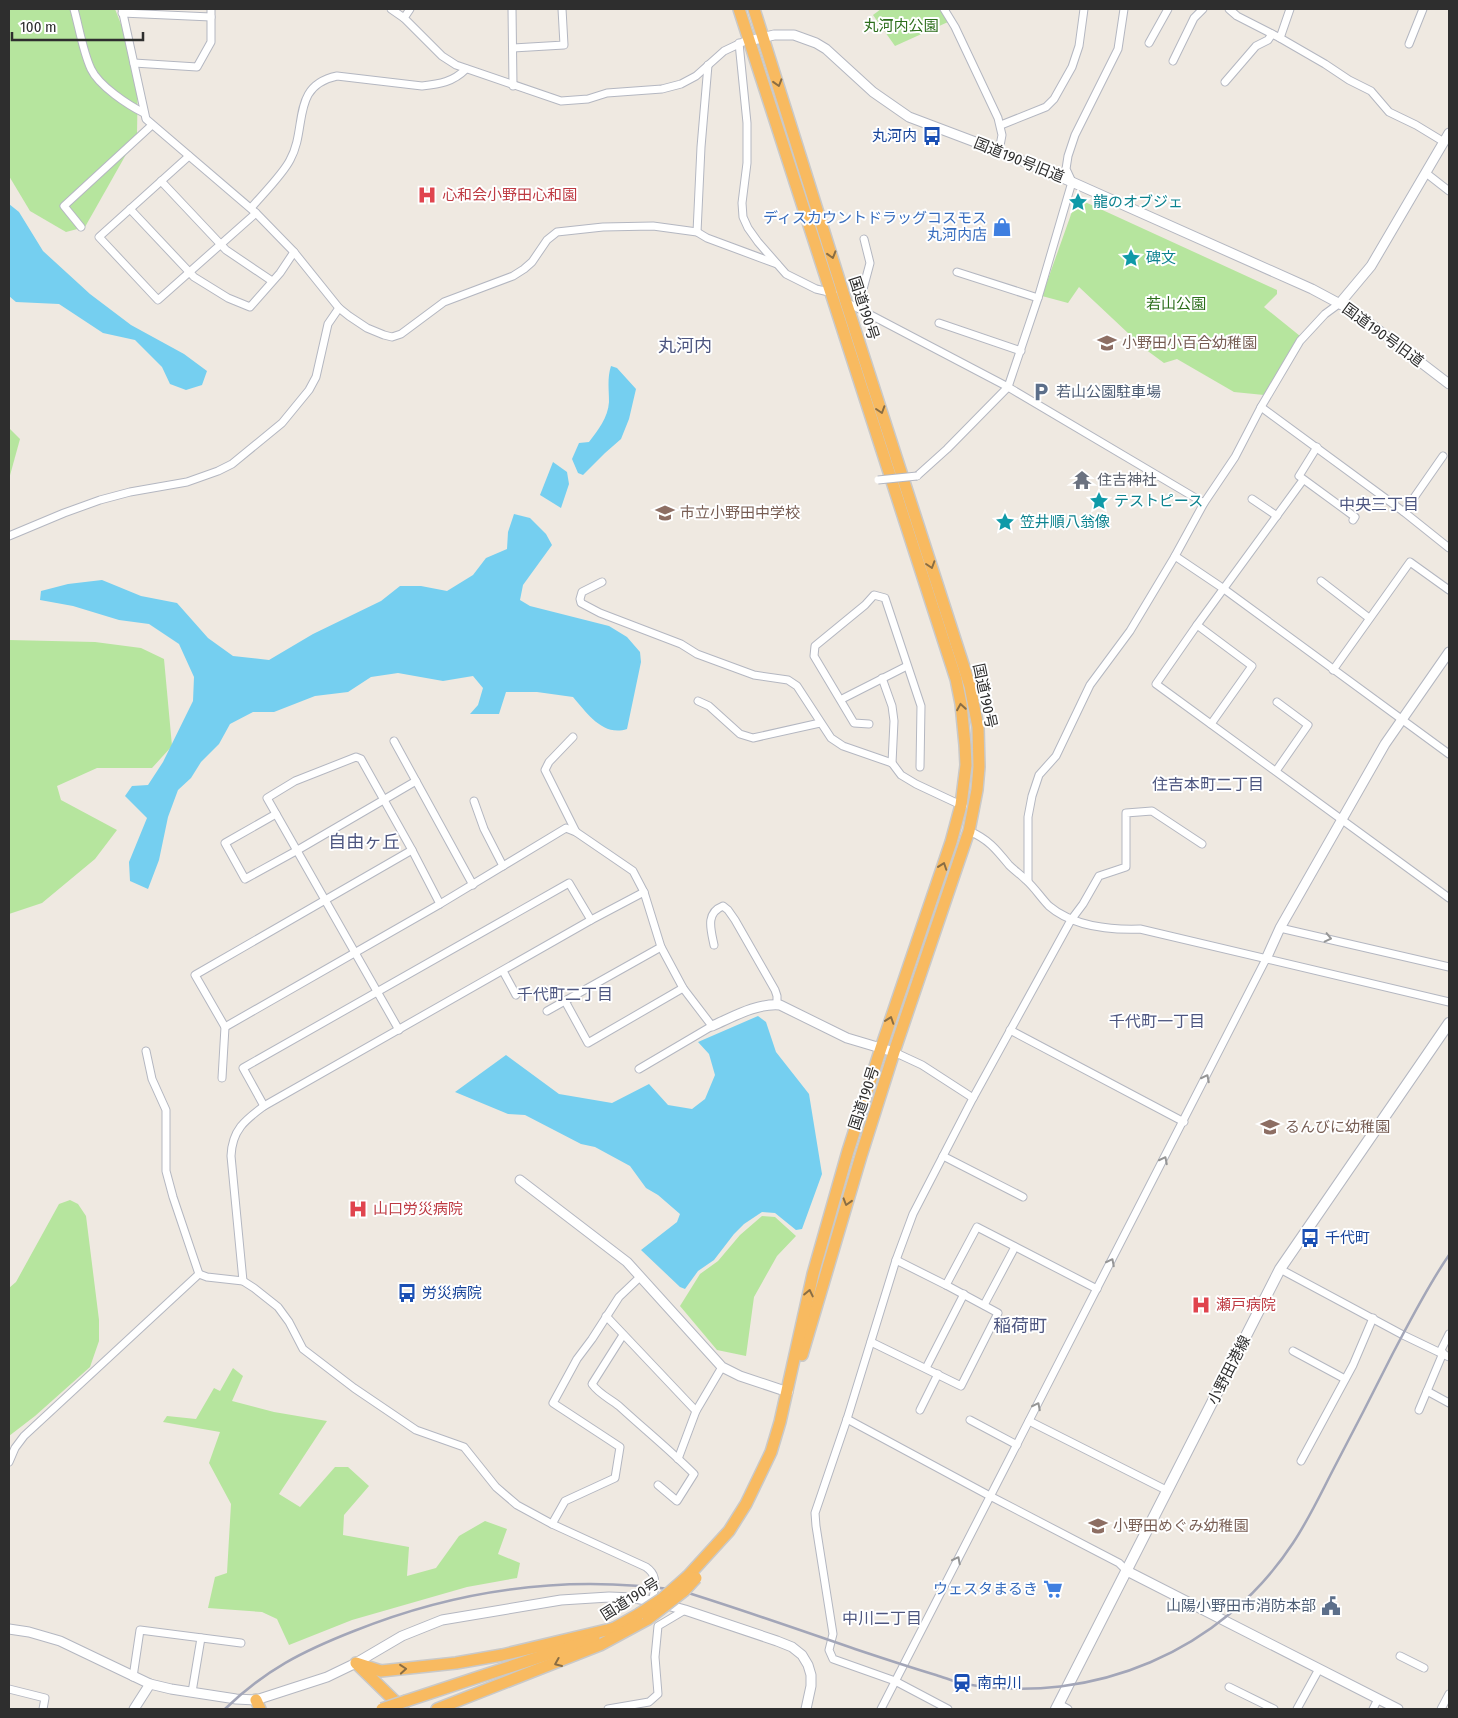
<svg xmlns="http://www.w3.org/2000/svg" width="1458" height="1718" font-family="'Fira Sans Condensed','Noto Sans JP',sans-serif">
	<rect width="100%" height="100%" fill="#efe9e1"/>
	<g fill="#b6e59e">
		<polygon points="9,9 115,9 138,67 137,135 85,227 66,232 30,211 9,176"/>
		<polygon points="881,9 940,9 948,22 895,46 873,15"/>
		<polygon points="1085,202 1277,290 1277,294 1264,307 1300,336 1264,395 1234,392 1177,359 1164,363 1145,349 1079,287 1068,303 1042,296 1074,206"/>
		<polygon points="9,428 20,439 9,479"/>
		<polygon points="9,640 95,642 141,648 164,659 172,746 152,768 97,768 57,786 61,800 117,830 95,859 42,903 9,914"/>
		<polygon points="70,1200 78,1204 86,1216 99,1320 99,1341 90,1367 35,1416 9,1436 9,1288 16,1282 59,1204"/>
		<polygon points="762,1216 775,1217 796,1236 777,1256 754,1297 746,1356 717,1350 680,1306 700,1274 718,1261 740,1235"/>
		<polygon points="233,1368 243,1376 232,1401 274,1412 327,1421 279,1494 300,1507 335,1467 348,1467 369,1486 344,1515 343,1535 409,1547 407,1576 436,1568 459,1536 485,1521 507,1529 498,1554 520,1563 517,1578 467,1587 352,1620 289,1645 277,1619 262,1612 208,1608 215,1577 227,1573 231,1504 209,1463 220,1432 163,1422 167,1416 196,1419 214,1388 220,1391"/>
	</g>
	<g fill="#75cff0">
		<polygon points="9,204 19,212 43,251 90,294 131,325 184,354 207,371 202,385 186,390 170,384 162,367 135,340 103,333 59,304 16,302 9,296"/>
		<path d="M611 366 617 368 636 389 629 419 621 439 605 453 583 475 578 473 572 459 579 443 589 442C598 430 608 418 609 402 609 390 607 378 611 366Z"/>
		<polygon points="553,462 567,472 569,484 561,508 540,495"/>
		<path d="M514 514 530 518 546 534 552 545 523 585 520 600 530 606 609 626 627 637 640 652 641 662 627 729C603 737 587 713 573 697L537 692H506L499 714H470L478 705 483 688 473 676 443 681 398 673 371 677 348 692 315 696 274 712H253L230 724 219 744 201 762 191 778 178 790 168 817 159 860 148 889 130 881 129 862 147 818 125 796 132 786 148 785 163 762 193 701 194 677 179 644 149 624 119 620 73 606 40 600 41 591 68 584 102 580 141 596 177 603 208 638 233 656 269 660 313 634 381 601 400 586H421L447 591 473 575 486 558 507 549 508 532Z"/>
		<polygon points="758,1016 766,1022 776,1052 809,1094 822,1174 802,1229 796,1230 775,1213 762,1212 744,1224 734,1234 714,1260 698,1271 685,1289 680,1287 641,1250 677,1222 680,1214 658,1195 646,1188 630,1166 595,1147 581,1144 525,1115 508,1114 455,1092 506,1055 559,1094 612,1103 649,1084 668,1105 692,1109 705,1099 715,1075 709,1054 698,1042"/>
	</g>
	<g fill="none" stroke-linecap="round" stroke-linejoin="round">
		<g stroke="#b4b7c1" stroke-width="9">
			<g id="minor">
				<path d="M74 9C79 27 83 52 91 69 99 86 128 105 144 113"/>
				<polyline points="122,9 146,119 256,213 294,252 339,308 349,316 367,328 384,335 392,337 401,334 444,302 513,276 524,269 532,262 547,240 557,232 603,227 653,226 697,232 707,238 777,264"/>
				<polyline points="391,9 404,18"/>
				<polyline points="410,9 404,18 442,56 456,65 561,101 588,99 607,93 662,89 681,84 696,76 724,51 743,42"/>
				<polyline points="512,9 513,86"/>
				<polyline points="944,9 955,27 998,118 1002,135 999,151"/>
				<polyline points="1229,9 1237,16 1280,38 1325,64 1349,80 1371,91 1389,112 1416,125 1444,142"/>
				<polyline points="122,13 211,17"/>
				<polyline points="1280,38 1290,9"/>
				<polyline points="739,43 747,123 747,163 742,203 743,217 748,228 758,242 786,274 816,289 833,293"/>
				<polyline points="1149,43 1168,9"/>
				<polyline points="1409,44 1423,9"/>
				<polyline points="513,48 564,45 562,9"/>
				<polyline points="1173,61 1194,18 1203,9"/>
				<polyline points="134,63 197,67 211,42 211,9"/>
				<polyline points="1225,82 1256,46 1268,40 1272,34"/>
				<polyline points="1001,125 1046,107 1054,99 1072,67 1079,46 1084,9"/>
				<polyline points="189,156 99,237 158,300 256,213"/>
				<polyline points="1426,173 1449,191"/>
				<polyline points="161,181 226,250 272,281"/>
				<path d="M251 208C262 195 283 174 290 160 308 128 290 86 337 76L422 86C440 84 453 82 466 69"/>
				<polyline points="130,209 194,277 228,298 250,307 280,273 294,252"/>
				<polyline points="81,227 64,206 152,125"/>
				<polyline points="697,232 701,147 708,65"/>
				<polyline points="957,272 1038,298"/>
				<polyline points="846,302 1008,387 1204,503"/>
				<polyline points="858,308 870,263 864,239"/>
				<polyline points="939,323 1021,351"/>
				<polyline points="1261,407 1404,512 1449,548"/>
				<polyline points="1317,447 1299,476 1355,517 1353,520"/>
				<polyline points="917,476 947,449 1008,387 1038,298 1072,182 1066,169 1068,156 1075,135 1118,49 1124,9"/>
				<polyline points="1303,480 1197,625 1156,684 1449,898"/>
				<polyline points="1252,499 1277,516"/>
				<polyline points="1404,512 1443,456"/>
				<polyline points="9,536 64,513 100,500 130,492 187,482 218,471 232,464 282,423 309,390 316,377 328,324 339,308"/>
				<polyline points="1175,556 1224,589 1449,754"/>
				<polyline points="1321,581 1369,618"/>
				<polyline points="602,582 582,592 580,599 581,603 600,613 681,644 697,654 754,675 788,680 797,686 831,738 843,746 892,763 901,775 916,784 963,806"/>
				<polyline points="1197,625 1252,666 1211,724"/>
				<polyline points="1333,670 1410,562 1449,590"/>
				<polyline points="882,678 892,706 894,721 892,763"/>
				<polyline points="842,699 907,666"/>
				<polyline points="698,701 709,706 740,734 753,738 820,723"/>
				<polyline points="869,724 854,723 814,656 815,646 865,605 874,595 885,598 921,706 920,767"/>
				<polyline points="573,737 549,762 545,770 576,832"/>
				<polyline points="394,741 473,885"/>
				<polyline points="1276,771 1308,725 1277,702"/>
				<polyline points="474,801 484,829 503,866"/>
				<polyline points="276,814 225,843 245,879 296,851 416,781"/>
				<path d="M969 831C988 839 996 849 1009 865 1014 870 1021 875 1026 880 1035 888 1041 898 1049 906 1072 926 1110 930 1140 929L1449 1002"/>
				<polyline points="1028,881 1028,817 1032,796 1039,775 1056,756 1090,685 1130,631 1175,556 1204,503 1235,457 1261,407 1300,341 1325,314 1340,303"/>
				<polyline points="1280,928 1449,967"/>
				<path d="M714 945C711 930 705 913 723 906L728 910 735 920 775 990 777 996V1005"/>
				<polyline points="503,971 516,995"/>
				<polyline points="565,1001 588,1043 683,988"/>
				<polyline points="547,1011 661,947"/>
				<polyline points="225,1027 440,904 566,828 576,832 633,871 644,892 661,947 683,988 712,1026 639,1069"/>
				<polyline points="399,1030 267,798 295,781 356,757 361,759 412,850 440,904"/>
				<polyline points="1010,1030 1184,1122"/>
				<polyline points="146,1051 152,1079 166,1110 166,1171 173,1197 199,1274"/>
				<polyline points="894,1052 922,1065 973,1098"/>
				<polyline points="222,1078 225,1027 195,975 412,850"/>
				<polyline points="264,1106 243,1068 569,883 591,920"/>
				<polyline points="943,1156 1023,1197"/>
				<polyline points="1280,1269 1403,1335 1449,1357"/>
				<path d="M199 1274 207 1277 243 1281 254 1288 278 1307 289 1322 303 1349 354 1388 416 1430 464 1447 496 1487 517 1505 552 1524 646 1567C659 1576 654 1586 653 1601"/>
				<path d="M243 1281 231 1156C232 1130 245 1120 264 1106L591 920 644 892"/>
				<polyline points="946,1285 977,1227 1097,1289"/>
				<polyline points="984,1305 1015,1247"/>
				<polyline points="606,1316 696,1411"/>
				<path d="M623 1335 592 1384C599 1394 609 1398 619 1406 644 1429 670 1450 694 1474L677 1501 658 1485"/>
				<polyline points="871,1342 961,1386 998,1313 946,1285 896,1260"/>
				<polyline points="1293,1351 1345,1379"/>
				<polyline points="1440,1352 1449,1334"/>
				<polyline points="926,1368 964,1294"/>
				<polyline points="1427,1391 1449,1403"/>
				<polyline points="920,1410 938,1374"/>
				<polyline points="1419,1410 1443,1353"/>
				<polyline points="847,1419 990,1496 1119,1563 1127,1571"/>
				<polyline points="970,1420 1017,1445"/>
				<polyline points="1029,1421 1168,1491"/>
				<polyline points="678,1459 696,1411 722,1367"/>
				<polyline points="1301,1461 1353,1365 1373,1318"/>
				<polyline points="9,1462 15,1448 24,1436 199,1274"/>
				<polyline points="552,1524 565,1501 615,1478 620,1447 553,1403 577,1359 592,1339 619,1297 640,1277"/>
				<polyline points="1400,1656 1424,1668"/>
				<polyline points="133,1677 140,1630 241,1643"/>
				<polyline points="1229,1687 1274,1709"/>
				<polyline points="9,1689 45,1698 43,1709"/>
				<polyline points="192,1692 201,1638"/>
				<polyline points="1059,1704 1068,1709"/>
				<polyline points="608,1709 649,1702 658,1694 655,1657 658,1626 685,1610"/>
				<polyline points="881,1709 1266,959"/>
				<polyline points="948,1709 895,1681 833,1659 829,1650 833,1634 816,1526 815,1513 847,1419 896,1260 913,1214 973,1098 1071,920 1083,904 1099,876 1126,867 1126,813 1152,811 1202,844"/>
				<polyline points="1297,1709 1319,1669"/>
				<polyline points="1373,1709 1378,1699"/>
				<polyline points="1441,1709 1449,1694"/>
			</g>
		</g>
		<g stroke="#b4b7c1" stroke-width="11">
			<g id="tertiary">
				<polyline points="749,41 774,35 794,35 816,43 826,49 873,92 909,117 999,151 1072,182 1312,289 1355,312 1449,384"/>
				<polyline points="1340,303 1371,266 1449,133"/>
				<polyline points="1266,959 1280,928 1385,744 1449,652"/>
				<path d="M712 1026C733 1017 756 1003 780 1005L847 1038 894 1052"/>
				<polyline points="520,1180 627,1262 722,1367 740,1376 788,1392"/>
				<polyline points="1127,1571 1398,1709"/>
				<polyline points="9,1629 29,1632 60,1641 150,1684 171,1689 236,1699 256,1700 327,1677 356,1663 402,1636 442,1620 561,1600 609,1597 634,1598 653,1601 685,1610 777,1641 792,1647 802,1655 808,1665 811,1675 811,1686 806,1709"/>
				<polyline points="134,1709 150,1684"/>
			</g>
		</g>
		<g stroke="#b4b7c1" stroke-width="12">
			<polyline id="secondary" points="1056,1709 1280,1269 1449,1023"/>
		</g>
		<g stroke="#c9c9c9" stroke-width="14">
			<g id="trunk">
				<polyline points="754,9 846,302 970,686 978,727 979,767 977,790 969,831 894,1052 861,1156 802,1355"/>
				<polyline points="688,1576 729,1531 746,1504 771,1452 780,1422 813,1274 848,1151 881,1048 951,842 961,805 966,765 965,745 961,704 956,679 739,9"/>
				<polyline points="609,1631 639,1614"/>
				<polyline points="356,1663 381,1671 456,1663 502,1655 615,1628"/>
				<polyline points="357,1664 403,1709"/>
				<polyline points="256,1700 260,1709"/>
				<polyline points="406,1701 582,1643 594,1638"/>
				<polyline points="437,1709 600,1645 648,1619"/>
			</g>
		</g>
		<use href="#minor" stroke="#fff" stroke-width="7"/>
		<use href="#tertiary" stroke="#fff" stroke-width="9"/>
		<use href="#secondary" stroke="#fff" stroke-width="10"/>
		<use href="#trunk" stroke="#f8ba60" stroke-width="11"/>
		<path stroke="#a3a6b8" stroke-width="2.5" d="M225 1709C265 1670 303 1651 354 1631 461 1588 568 1574 682 1591 740 1609 797 1629 855 1649 882 1658 909 1667 936 1675 946 1678 955 1682 965 1684 1093 1706 1222 1651 1293 1543 1309 1519 1321 1493 1334 1468 1354 1430 1373 1393 1392 1355 1410 1321 1427 1287 1449 1255"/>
		<g stroke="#b4b7c1" stroke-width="9" stroke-linecap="butt">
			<polyline id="minor-bridge" points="878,480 917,476"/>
		</g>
		<g stroke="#c9c9c9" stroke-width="14" stroke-linecap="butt">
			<g id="trunk-bridge">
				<polyline points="639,1614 663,1598 688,1576"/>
				<polyline points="648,1619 684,1591 696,1578"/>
				<polyline points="382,1709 406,1701"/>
			</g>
		</g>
		<use href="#minor-bridge" stroke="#fff" stroke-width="7"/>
		<use href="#trunk-bridge" stroke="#f8ba60" stroke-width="11"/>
	</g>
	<defs><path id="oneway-chevron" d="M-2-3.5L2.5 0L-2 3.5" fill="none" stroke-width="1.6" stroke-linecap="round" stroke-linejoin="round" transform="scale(1.25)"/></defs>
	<g stroke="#896d44">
		<use href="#oneway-chevron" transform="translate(778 83) rotate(73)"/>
		<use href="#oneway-chevron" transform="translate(832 255) rotate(73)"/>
		<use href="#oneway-chevron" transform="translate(881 410) rotate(72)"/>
		<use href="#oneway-chevron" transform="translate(931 565) rotate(72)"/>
		<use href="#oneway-chevron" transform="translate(961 707) rotate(-99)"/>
		<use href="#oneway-chevron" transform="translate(943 866) rotate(-71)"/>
		<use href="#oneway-chevron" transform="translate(890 1020) rotate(-71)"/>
		<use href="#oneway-chevron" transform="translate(847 1202) rotate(107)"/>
		<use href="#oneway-chevron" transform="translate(809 1293) rotate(-78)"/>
		<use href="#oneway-chevron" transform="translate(558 1663) rotate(157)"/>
		<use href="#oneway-chevron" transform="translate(403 1669) rotate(-5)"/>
	</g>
	<g stroke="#969696">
		<use href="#oneway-chevron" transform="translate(1328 938) rotate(13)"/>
		<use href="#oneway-chevron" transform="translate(1206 1078) rotate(-63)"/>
		<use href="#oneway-chevron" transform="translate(1164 1160) rotate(-63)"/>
		<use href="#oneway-chevron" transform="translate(1111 1262) rotate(-63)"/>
		<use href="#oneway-chevron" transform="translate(1037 1406) rotate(-63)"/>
		<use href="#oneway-chevron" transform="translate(957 1560) rotate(-63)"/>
	</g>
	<defs>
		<g id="bus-bare" transform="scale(1.5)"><path d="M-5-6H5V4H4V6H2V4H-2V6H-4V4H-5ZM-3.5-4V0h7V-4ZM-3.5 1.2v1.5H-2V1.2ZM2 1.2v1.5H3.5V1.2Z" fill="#1a4fb4" stroke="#fff" stroke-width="2.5" paint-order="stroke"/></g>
		<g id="hospital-bare" transform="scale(1.5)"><path d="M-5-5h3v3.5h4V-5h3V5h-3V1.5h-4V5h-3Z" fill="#e0444e" stroke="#fff" stroke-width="2.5" paint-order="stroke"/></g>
		<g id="sight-bare" transform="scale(1.5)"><path d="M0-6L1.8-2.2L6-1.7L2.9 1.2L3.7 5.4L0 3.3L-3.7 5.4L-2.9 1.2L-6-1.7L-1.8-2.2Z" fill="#0f9aa8" stroke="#fff" stroke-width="2.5" paint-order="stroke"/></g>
		<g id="shop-bare" transform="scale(1.5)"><path d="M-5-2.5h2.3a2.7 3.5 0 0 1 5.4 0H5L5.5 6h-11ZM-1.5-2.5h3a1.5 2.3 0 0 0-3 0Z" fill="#3f7fe0" stroke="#fff" stroke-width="2.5" paint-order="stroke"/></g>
		<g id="school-bare" transform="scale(1.5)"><path d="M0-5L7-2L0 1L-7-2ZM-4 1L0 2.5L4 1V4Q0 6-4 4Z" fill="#8d6e63" stroke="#fff" stroke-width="2.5" paint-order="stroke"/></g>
		<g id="parking-bare" transform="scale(1.5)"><path d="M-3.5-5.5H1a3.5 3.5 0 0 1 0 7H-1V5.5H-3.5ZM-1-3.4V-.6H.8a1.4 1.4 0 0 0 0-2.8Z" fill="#5c6f8a" stroke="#fff" stroke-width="2.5" paint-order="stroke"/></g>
		<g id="temple-bare" transform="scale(1.5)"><path d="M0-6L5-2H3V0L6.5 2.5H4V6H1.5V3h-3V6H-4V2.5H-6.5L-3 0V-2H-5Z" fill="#6b7280" stroke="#fff" stroke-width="2.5" paint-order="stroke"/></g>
		<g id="supermarket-bare" transform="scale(1.5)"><path d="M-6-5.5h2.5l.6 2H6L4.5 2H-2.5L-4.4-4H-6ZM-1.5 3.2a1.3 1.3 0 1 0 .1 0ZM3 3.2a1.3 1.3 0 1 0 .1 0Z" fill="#3f7fe0" stroke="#fff" stroke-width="2.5" paint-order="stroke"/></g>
		<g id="civic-bare" transform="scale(1.5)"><path d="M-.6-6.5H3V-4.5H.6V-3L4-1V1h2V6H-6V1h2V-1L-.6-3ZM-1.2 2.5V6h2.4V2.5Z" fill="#5c6f8a" stroke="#fff" stroke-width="2.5" paint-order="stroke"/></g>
		<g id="station-bare" transform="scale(1.5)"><path d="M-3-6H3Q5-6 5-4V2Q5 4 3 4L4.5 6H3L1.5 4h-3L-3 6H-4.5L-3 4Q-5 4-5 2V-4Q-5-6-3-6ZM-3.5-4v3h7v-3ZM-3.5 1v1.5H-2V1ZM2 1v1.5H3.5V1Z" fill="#1a4fb4" stroke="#fff" stroke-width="2.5" paint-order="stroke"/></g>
	</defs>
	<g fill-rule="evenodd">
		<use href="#bus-bare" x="932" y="136"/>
		<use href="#hospital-bare" x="427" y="195"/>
		<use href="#sight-bare" x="1078" y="202"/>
		<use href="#shop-bare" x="1002" y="227"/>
		<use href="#sight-bare" x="1131" y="258"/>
		<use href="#school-bare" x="1107" y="343"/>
		<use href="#parking-bare" x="1041" y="392"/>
		<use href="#temple-bare" x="1082" y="480"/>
		<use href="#sight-bare" x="1099" y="501"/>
		<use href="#school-bare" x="665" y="513"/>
		<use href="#sight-bare" x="1005" y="522"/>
		<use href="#school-bare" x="1270" y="1127"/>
		<use href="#hospital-bare" x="358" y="1209"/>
		<use href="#bus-bare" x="1310" y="1238"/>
		<use href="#bus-bare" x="407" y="1293"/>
		<use href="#hospital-bare" x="1201" y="1305"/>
		<use href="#school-bare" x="1098" y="1526"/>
		<use href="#supermarket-bare" x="1053" y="1589"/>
		<use href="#civic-bare" x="1331" y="1606"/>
		<use href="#station-bare" x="962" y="1683"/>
	</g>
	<g text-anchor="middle" stroke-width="4" stroke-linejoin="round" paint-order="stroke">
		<g font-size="15" fill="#2c6e1b" stroke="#fff">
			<text x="901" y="31">丸河内公園</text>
			<text x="1176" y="309">若山公園</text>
		</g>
		<g font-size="15" fill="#164399" stroke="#fff" text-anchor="start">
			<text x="917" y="141" text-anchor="end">丸河内</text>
			<text x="1325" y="1243">千代町</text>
			<text x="422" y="1298">労災病院</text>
			<text x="977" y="1688">南中川</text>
		</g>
		<g font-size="15" fill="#2e2e2e" stroke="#fff">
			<text transform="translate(1019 160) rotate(22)" y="5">国道190号旧道</text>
			<text transform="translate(864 308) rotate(72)" y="5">国道190号</text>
			<text transform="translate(1383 335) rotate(36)" y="5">国道190号旧道</text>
			<text transform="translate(985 696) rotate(78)" y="5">国道190号</text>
			<text transform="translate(864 1098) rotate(-72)" y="5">国道190号</text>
			<text transform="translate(1229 1370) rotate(-63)" y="5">小野田港線</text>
			<text transform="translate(630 1599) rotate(-32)" y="5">国道190号</text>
		</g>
		<g font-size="15" fill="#be3a42" stroke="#fff" text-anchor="start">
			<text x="442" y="200">心和会小野田心和園</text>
			<text x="373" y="1214">山口労災病院</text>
			<text x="1216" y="1310">瀬戸病院</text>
		</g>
		<g font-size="15" fill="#0d838f" stroke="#fff" text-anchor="start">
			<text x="1093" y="207">龍のオブジェ</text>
			<text x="1146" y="263">碑文</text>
			<text x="1114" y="506">テストピース</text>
			<text x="1020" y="527">笠井順八翁像</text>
		</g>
		<g font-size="15" fill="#366cbe" stroke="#fff" text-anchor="end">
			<text x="987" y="223">ディスカウントドラッグコスモス<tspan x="987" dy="17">丸河内店</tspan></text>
			<text x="1038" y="1594">ウェスタまるき</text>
		</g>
		<g font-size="15" fill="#785e54" stroke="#fff" text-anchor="start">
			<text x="1122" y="348">小野田小百合幼稚園</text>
			<text x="680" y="518">市立小野田中学校</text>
			<text x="1285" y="1132">るんびに幼稚園</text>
			<text x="1113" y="1531">小野田めぐみ幼稚園</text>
		</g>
		<g font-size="15" fill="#4e5e75" stroke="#fff" text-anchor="start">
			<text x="1056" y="397">若山公園駐車場</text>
			<text x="1316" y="1611" text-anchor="end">山陽小野田市消防本部</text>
		</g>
		<g font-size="15" fill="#5b616d" stroke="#fff" text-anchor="start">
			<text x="1097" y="485">住吉神社</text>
		</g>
		<g font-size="16" fill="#4d5680" stroke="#fff">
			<text x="1379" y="510">中央三丁目</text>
			<text x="1208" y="790">住吉本町二丁目</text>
			<text x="565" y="1000">千代町二丁目</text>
			<text x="1157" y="1027">千代町一丁目</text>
			<text x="882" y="1624">中川二丁目</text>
		</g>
		<g font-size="18" fill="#4d5680" stroke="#fff">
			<text x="685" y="352">丸河内</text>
			<text x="364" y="848">自由ヶ丘</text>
			<text x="1020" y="1332">稲荷町</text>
		</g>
	</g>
	<rect width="1458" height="1718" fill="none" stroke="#2e2e2e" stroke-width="20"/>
	<path d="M12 32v8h131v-8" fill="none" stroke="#2e2e2e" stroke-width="2.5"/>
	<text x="20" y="32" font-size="15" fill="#2e2e2e" stroke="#ffffff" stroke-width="4" paint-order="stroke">100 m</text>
</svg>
